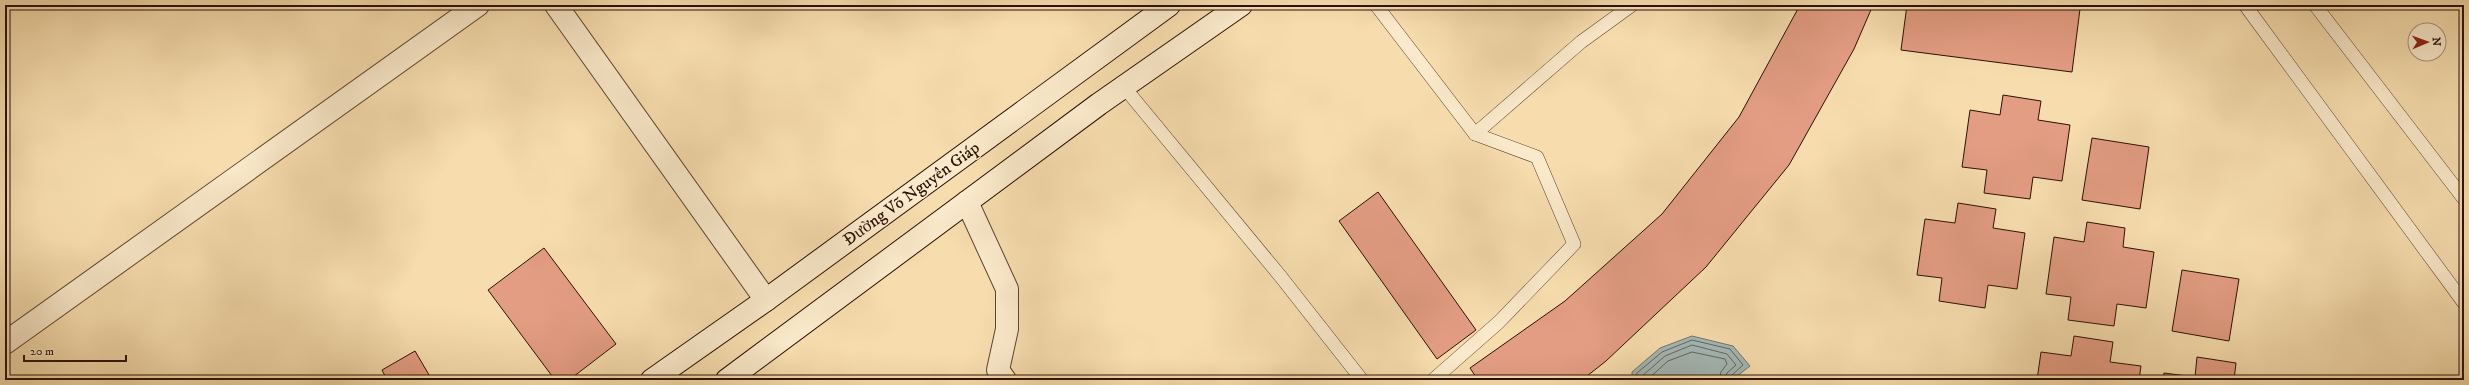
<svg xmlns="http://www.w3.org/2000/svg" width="2469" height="385" font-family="'IM FELL DW Pica',serif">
	<rect width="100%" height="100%" fill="#f7ddae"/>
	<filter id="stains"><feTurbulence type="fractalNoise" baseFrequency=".005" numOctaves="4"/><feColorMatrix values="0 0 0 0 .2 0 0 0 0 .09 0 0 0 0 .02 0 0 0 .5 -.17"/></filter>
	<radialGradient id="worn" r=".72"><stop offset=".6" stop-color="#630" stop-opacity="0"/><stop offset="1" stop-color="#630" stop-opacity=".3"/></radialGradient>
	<polygon fill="#a3b8b6" stroke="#73756f" points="1692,336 1733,346 1750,366 1732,380 1632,380 1632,372 1660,348"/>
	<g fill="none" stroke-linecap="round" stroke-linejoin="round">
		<g stroke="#67645e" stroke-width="1">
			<polyline points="1636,380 1637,373 1662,352 1692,340 1730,349 1743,365 1731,376 1730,380"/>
			<polyline points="1641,380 1642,376 1665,356 1692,345 1727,354 1736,365 1727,373 1725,380"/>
			<polyline points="1647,380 1668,361 1692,352 1725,359 1727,364 1721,372 1719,380"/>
		</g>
	</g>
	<g fill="#e39d83" stroke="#2b1005">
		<polygon points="1800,5 1873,5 1854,49 1789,165 1706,267 1606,361 1582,380 1478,380 1470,368 1565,301 1662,214 1739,117"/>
		<polygon points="1907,5 2049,5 2080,9 2072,72 1901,50"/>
		<polygon points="2003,95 2041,101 2038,120 2070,125 2062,181 2033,177 2030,199 1984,193 1987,170 1962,167 1970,110 2000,115"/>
		<polygon points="2092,138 2149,147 2140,209 2082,200"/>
		<polygon points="1378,192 1476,330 1437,359 1339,221"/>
		<polygon points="1958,203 1996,209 1993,228 2025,233 2017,289 1988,285 1985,308 1939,301 1942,278 1917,275 1925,219 1955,223"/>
		<polygon points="2087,222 2125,228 2123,247 2154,252 2146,308 2117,304 2114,326 2068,320 2071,297 2046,294 2054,237 2084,242"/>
		<polygon points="544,248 616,344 569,380 555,380 488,290"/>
		<polygon points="2182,270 2239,279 2229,341 2172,331"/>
		<polygon points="2074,336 2113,342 2110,362 2141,366 2139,380 2037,380 2041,352 2071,356"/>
		<polygon points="415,351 432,380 387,380 382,370"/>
		<polygon points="2197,357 2236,363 2234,380 2163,380 2164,373 2195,377"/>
	</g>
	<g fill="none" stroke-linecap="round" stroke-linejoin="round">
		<g stroke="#5e432f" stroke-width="14">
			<g id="service">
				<polyline points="1376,5 1475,134 1581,42 1632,5"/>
				<polyline points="2245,5 2464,303"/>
				<polyline points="2315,5 2464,199"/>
				<polyline points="1124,87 1281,277 1362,380"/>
				<polyline points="1433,380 1499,322 1574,244 1537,157 1475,134"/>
			</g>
		</g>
		<g stroke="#5e432f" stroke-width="24">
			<g id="minor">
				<polyline points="556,5 766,300"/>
				<polyline points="967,202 1007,289 1007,329 998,370 1005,380"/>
				<polyline points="5,343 478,5"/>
			</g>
		</g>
		<g stroke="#2b1005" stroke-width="24">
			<g id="secondary">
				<polyline points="652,380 766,300 1169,5"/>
				<polyline points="727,380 1099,104 1241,5"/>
			</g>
		</g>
		<use href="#service" stroke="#fae9ca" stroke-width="13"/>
		<use href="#minor" stroke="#fae9ca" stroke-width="22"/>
		<use href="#secondary" stroke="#fae9ca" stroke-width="22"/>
	</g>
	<g text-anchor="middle" stroke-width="3" stroke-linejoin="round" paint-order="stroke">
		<g font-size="17" fill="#2b1005" stroke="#fae9ca">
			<text transform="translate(911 193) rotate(-36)" y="6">Đường Võ Nguyên Giáp</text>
		</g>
	</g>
	<rect width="2469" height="385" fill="none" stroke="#f7ddae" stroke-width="20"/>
	<rect x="6" y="6" width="2457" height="373" fill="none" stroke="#2b1005" stroke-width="2"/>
	<rect x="10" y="10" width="2449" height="365" fill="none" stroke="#2b1005"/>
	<g transform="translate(2427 42) rotate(88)"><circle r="19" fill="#fae9ca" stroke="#a7927b"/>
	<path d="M0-3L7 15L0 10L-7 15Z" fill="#8f2418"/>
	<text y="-6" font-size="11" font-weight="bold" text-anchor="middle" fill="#2b1005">N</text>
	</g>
	<path d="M24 355v6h102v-6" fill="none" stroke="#2b1005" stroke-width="2"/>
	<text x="30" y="355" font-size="12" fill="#2b1005" stroke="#fae9ca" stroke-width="3" paint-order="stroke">20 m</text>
	<rect width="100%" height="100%" filter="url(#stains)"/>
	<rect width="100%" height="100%" fill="url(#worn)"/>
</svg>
